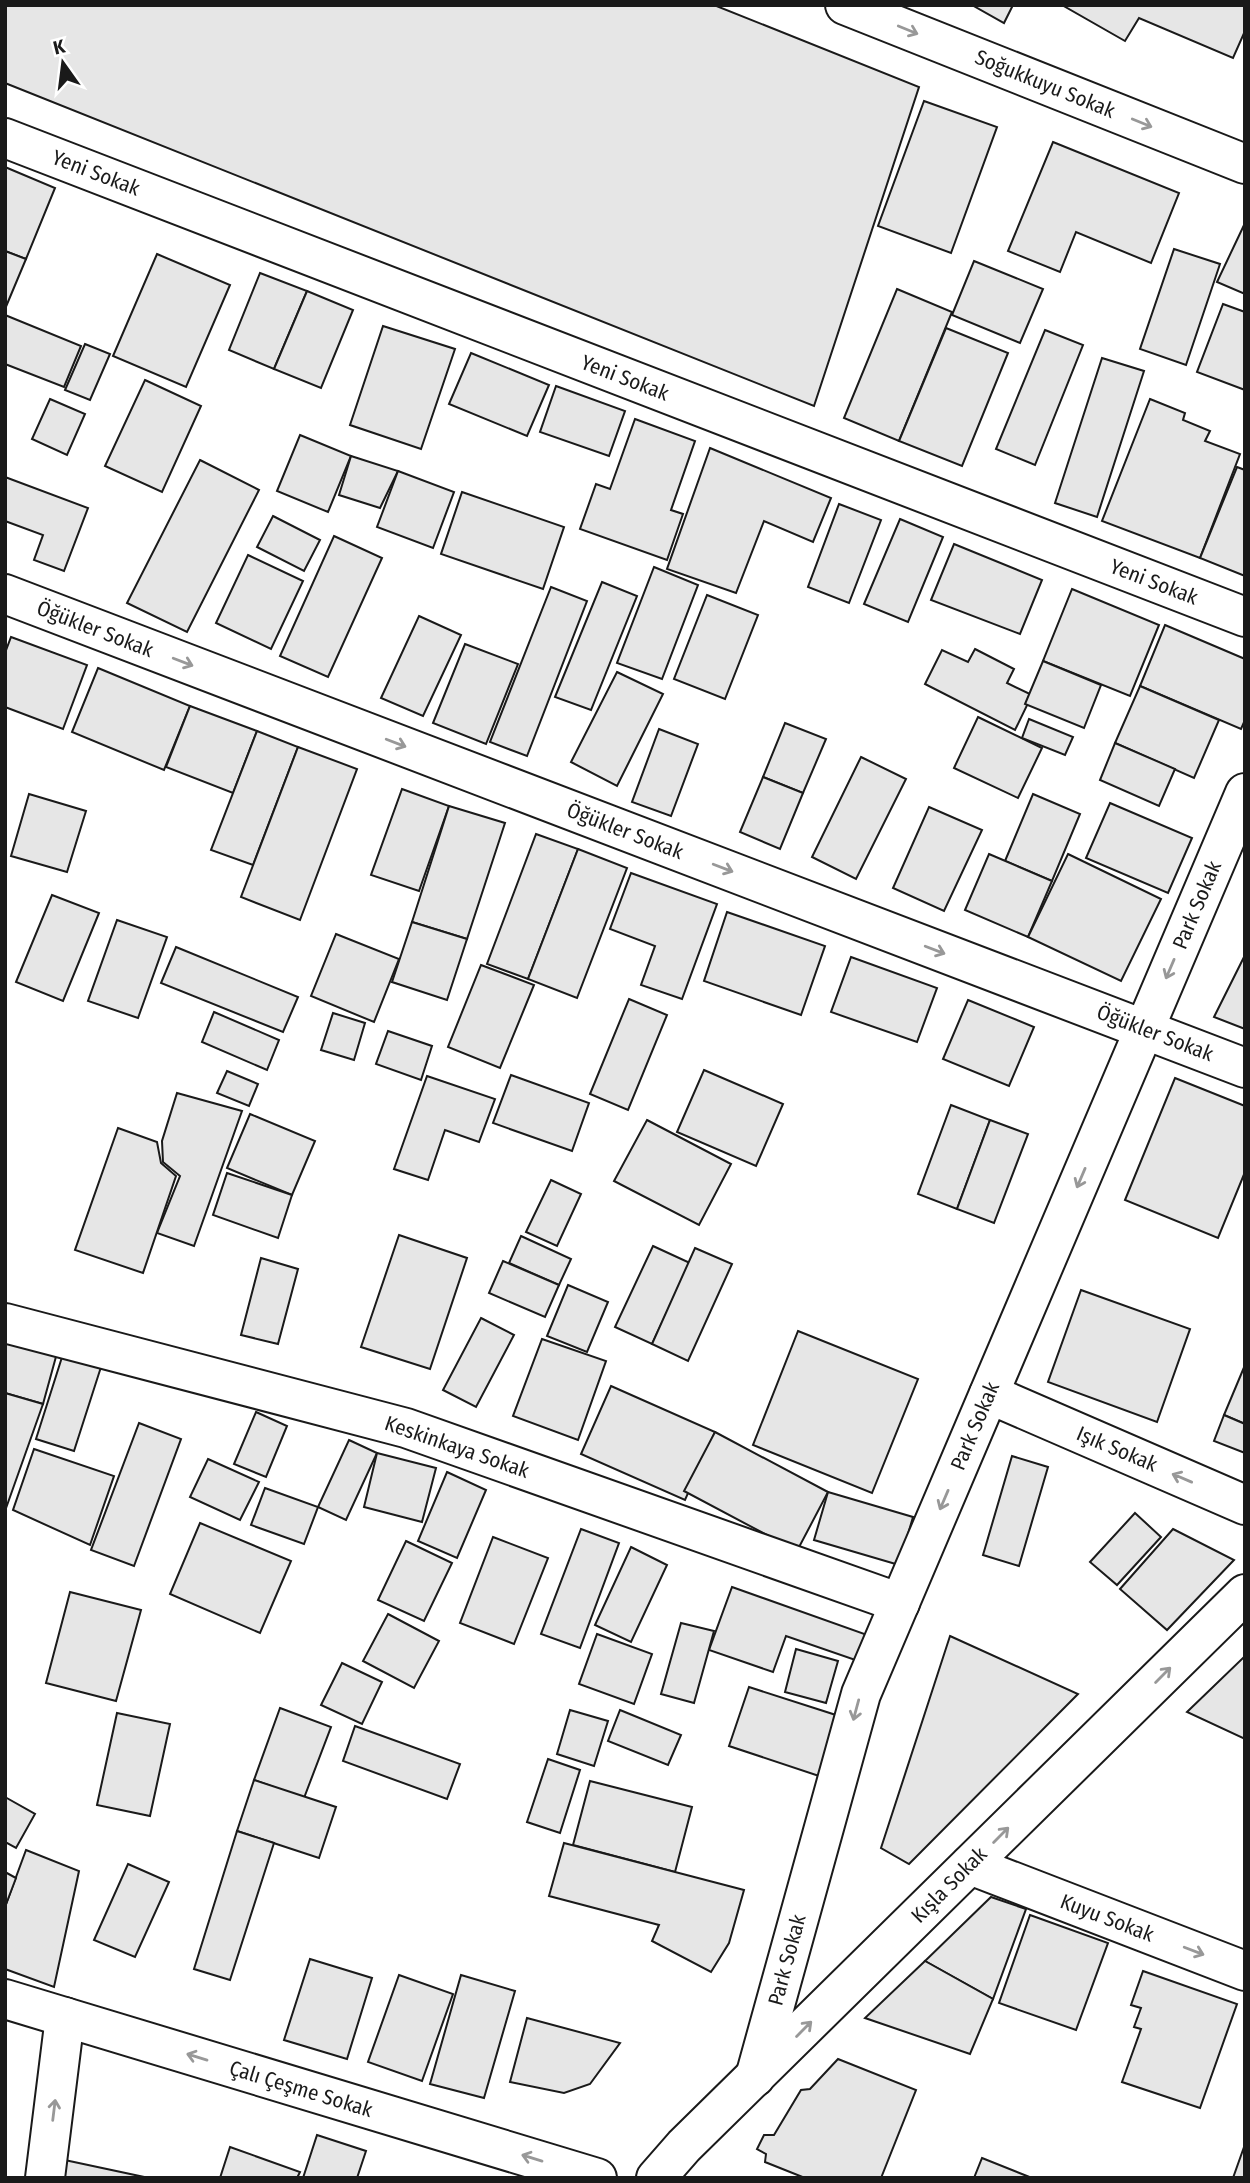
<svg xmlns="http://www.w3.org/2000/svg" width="1250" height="2183" font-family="'Fira Sans Condensed',sans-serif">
	<rect width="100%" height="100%" fill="#fff"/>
	<g fill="#e6e6e6" stroke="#1a1a1a" stroke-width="2">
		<polygon points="5,5 714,5 919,87 814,406 5,83"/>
		<polygon points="972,5 1013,5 1004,23"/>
		<polygon points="1062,5 1245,5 1245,31 1233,58 1139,18 1125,41"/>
		<polygon points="924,101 997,127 951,253 878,226"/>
		<polygon points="1053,142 1179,193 1151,263 1076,232 1060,272 1008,251"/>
		<polygon points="5,167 55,188 26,259 5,251"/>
		<polygon points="1245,223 1245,294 1217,282"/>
		<polygon points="1174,249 1220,264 1186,365 1140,349"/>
		<polygon points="5,251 26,259 5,309"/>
		<polygon points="157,254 230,285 186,387 113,356"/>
		<polygon points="974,261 1043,289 1020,343 952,315"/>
		<polygon points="260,273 307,291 274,369 229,350"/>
		<polygon points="897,289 952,312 899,441 844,418"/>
		<polygon points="307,291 353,310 321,388 274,369"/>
		<polygon points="1223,304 1245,312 1245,390 1197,372"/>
		<polygon points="5,315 81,346 64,387 5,364"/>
		<polygon points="383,326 455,349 421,449 350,425"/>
		<polygon points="946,328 1008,353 962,466 899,441"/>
		<polygon points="1045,330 1083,345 1035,465 996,449"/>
		<polygon points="85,344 110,354 90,400 65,390"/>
		<polygon points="471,353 549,385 527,436 449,404"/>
		<polygon points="1102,358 1144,371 1097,517 1055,503"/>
		<polygon points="145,380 201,406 162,492 105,466"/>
		<polygon points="556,386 625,411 609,456 540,432"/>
		<polygon points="50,399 85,414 67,455 32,439"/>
		<polygon points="1150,399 1185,413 1183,420 1210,431 1205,441 1240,454 1200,558 1102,521"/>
		<polygon points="635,419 695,441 671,510 683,514 667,560 580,529 596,484 610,489"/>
		<polygon points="300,435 351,456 328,512 277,491"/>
		<polygon points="710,448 831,498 813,542 764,521 736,593 667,569"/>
		<polygon points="351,456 398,471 380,508 339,495"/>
		<polygon points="200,460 259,490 187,632 127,603"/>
		<polygon points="1237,467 1245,470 1245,576 1200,558"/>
		<polygon points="398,471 454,492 433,548 377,527"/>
		<polygon points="5,477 88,508 64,571 34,560 43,535 5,521"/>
		<polygon points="462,492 564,527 543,589 441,554"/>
		<polygon points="839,504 881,520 849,603 808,587"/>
		<polygon points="273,516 320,540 304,571 257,547"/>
		<polygon points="900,519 943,537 908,622 864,604"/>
		<polygon points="334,536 382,558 328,677 280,656"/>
		<polygon points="954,544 1042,580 1020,634 931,600"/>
		<polygon points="248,555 303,581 271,649 216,623"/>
		<polygon points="654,567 698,585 662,679 617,663"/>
		<polygon points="602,582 637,596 591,710 555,697"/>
		<polygon points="551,587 587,601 527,756 490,742"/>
		<polygon points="1072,589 1159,625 1130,696 1043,661"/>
		<polygon points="707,595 758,615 725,699 674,679"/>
		<polygon points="419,616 461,635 423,716 381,698"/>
		<polygon points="1165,625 1245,659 1245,720 1241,729 1140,686"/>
		<polygon points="11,637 87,665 63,729 5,707 5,653"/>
		<polygon points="465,644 518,664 486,744 433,723"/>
		<polygon points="975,649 1014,669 1007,683 1032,695 1015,730 925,684 942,650 968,662"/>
		<polygon points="1043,661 1101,685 1084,728 1025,704"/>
		<polygon points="98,668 190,706 164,770 72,732"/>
		<polygon points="617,672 663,694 617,786 571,762"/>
		<polygon points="1140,686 1219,720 1194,778 1115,743"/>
		<polygon points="190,706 257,731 233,793 166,767"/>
		<polygon points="978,717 1042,748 1018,798 954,768"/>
		<polygon points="1029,719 1073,737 1065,755 1022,738"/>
		<polygon points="785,723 826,739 803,793 763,777"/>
		<polygon points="659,729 698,744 671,816 632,802"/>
		<polygon points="257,731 298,747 253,865 211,850"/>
		<polygon points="1115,743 1175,769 1159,806 1100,780"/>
		<polygon points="298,747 357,769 300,920 241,897"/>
		<polygon points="861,757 906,779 856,879 812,857"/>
		<polygon points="763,777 803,793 780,849 740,832"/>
		<polygon points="402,789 449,806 419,891 371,875"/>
		<polygon points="29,794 86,811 67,872 11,856"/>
		<polygon points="1033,794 1080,814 1052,881 1005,861"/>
		<polygon points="1110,803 1192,838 1168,893 1086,858"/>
		<polygon points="449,806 505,823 467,939 412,922"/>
		<polygon points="929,807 982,830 944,911 893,888"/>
		<polygon points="536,834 578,849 528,979 487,964"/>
		<polygon points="578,849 627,868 577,998 528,979"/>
		<polygon points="989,854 1052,881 1028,937 965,910"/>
		<polygon points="1068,854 1161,899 1121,981 1028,937"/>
		<polygon points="631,873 717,904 682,999 641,985 655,946 610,929"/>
		<polygon points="52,895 99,913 63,1001 16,982"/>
		<polygon points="727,912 825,946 801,1015 704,981"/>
		<polygon points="117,920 167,937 138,1018 88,1001"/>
		<polygon points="412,922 467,939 447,1000 392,982"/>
		<polygon points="336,934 399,959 374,1022 311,996"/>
		<polygon points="176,947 298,997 283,1032 161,983"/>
		<polygon points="1245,955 1245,1029 1214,1017"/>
		<polygon points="851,957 937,988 917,1042 831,1012"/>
		<polygon points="481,965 534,985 500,1068 448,1047"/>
		<polygon points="629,999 667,1015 628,1110 590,1094"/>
		<polygon points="968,1000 1034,1027 1009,1086 943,1059"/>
		<polygon points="214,1012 279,1040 267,1070 202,1042"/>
		<polygon points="333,1013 365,1023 354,1060 321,1050"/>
		<polygon points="388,1031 432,1046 421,1080 376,1064"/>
		<polygon points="704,1070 783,1104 756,1166 677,1132"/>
		<polygon points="227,1071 258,1084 249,1106 217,1093"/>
		<polygon points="511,1075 589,1103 572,1151 493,1123"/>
		<polygon points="427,1076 495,1099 479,1142 445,1130 428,1180 394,1169"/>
		<polygon points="1175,1078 1245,1106 1245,1172 1218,1238 1125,1200"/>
		<polygon points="177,1093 242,1111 194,1246 157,1233 180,1176 163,1162 162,1141"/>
		<polygon points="951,1105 990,1120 957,1209 918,1194"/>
		<polygon points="250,1114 315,1141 292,1195 227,1168"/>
		<polygon points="647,1120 731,1164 699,1225 614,1181"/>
		<polygon points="990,1120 1028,1134 994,1223 957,1209"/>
		<polygon points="118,1128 157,1142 161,1163 176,1176 143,1273 75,1250"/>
		<polygon points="227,1173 292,1195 278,1238 213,1215"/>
		<polygon points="551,1180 581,1194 557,1246 526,1232"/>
		<polygon points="399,1235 467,1258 430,1369 361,1347"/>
		<polygon points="521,1236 571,1259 559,1285 509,1263"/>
		<polygon points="653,1246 690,1263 652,1344 615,1327"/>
		<polygon points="695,1248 732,1264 688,1361 652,1344"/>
		<polygon points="261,1258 298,1269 278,1344 241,1335"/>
		<polygon points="503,1261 559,1285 545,1317 489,1293"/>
		<polygon points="568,1285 608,1302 587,1352 547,1336"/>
		<polygon points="1081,1290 1190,1329 1157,1422 1048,1382"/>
		<polygon points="481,1318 514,1335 476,1407 443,1390"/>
		<polygon points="798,1331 918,1379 872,1493 753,1445"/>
		<polygon points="5,1339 57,1353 43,1404 5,1393"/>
		<polygon points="542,1339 606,1361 578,1440 513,1416"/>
		<polygon points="63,1354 101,1367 74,1451 36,1439"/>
		<polygon points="1245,1365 1245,1424 1224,1415"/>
		<polygon points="611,1386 715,1432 685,1500 581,1454"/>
		<polygon points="5,1393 43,1404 5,1511"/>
		<polygon points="256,1412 287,1426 266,1477 234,1464"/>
		<polygon points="1224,1415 1245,1424 1245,1453 1214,1441"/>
		<polygon points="139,1423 181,1439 134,1566 91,1550"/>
		<polygon points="715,1432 828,1492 797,1551 684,1491"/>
		<polygon points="349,1440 377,1453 346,1520 318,1507"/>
		<polygon points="34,1449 114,1476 90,1545 13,1510"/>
		<polygon points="377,1453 436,1468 422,1522 364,1507"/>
		<polygon points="1012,1456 1048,1467 1019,1566 983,1555"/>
		<polygon points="208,1459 259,1482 240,1520 190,1497"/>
		<polygon points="447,1472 486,1490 457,1558 418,1541"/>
		<polygon points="265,1488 318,1507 304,1544 251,1525"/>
		<polygon points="828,1492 913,1517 899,1565 814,1540"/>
		<polygon points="1135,1513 1161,1537 1117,1585 1090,1562"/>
		<polygon points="200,1523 291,1561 260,1633 170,1594"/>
		<polygon points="581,1529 619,1543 580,1648 541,1634"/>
		<polygon points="1173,1529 1234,1560 1167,1630 1120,1589"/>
		<polygon points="493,1537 548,1558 514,1644 460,1623"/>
		<polygon points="406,1541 452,1563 424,1621 378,1600"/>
		<polygon points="631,1547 667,1565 631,1642 595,1625"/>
		<polygon points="732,1587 873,1637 864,1663 786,1636 773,1672 709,1650"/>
		<polygon points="70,1592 141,1610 116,1701 46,1683"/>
		<polygon points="388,1614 439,1641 414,1688 363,1661"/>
		<polygon points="681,1623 714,1631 694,1703 661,1694"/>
		<polygon points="597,1634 652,1654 634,1704 579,1684"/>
		<polygon points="950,1636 1078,1694 909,1864 881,1848"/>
		<polygon points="796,1649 838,1661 826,1703 785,1692"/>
		<polygon points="1245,1656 1245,1739 1187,1712"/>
		<polygon points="342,1663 382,1682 362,1724 321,1705"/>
		<polygon points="749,1687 839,1716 819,1776 729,1746"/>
		<polygon points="280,1708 331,1727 304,1798 254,1780"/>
		<polygon points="570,1710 608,1721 594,1766 557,1754"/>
		<polygon points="620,1710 681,1735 668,1765 608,1741"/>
		<polygon points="117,1713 170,1724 150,1816 97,1805"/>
		<polygon points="355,1726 460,1764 447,1799 343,1761"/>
		<polygon points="548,1759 580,1770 560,1833 527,1822"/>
		<polygon points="254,1780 336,1807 319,1858 237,1831"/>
		<polygon points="590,1781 692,1807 675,1872 573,1845"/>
		<polygon points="5,1797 35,1814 16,1848 5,1842"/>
		<polygon points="237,1831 274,1843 230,1980 194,1969"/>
		<polygon points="564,1843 744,1890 729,1943 711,1972 652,1941 659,1925 549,1896"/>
		<polygon points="26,1850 79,1871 54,1987 5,1969 5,1907"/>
		<polygon points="128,1864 169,1882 135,1957 94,1940"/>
		<polygon points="5,1872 16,1878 5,1907"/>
		<polygon points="991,1897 1026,1909 993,1999 925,1961"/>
		<polygon points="1030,1915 1108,1943 1076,2030 999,2003"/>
		<polygon points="310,1959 372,1978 347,2059 284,2040"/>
		<polygon points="925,1961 993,1999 970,2054 865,2018"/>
		<polygon points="1143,1971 1237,2004 1200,2108 1122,2082 1141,2029 1134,2027 1141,2008 1131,2005"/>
		<polygon points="399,1975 453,1994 422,2081 368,2062"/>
		<polygon points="461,1975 515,1991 484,2098 430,2084"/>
		<polygon points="527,2018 620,2043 590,2084 564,2093 510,2082"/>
		<polygon points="838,2059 916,2090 881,2178 805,2178 765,2162 766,2154 757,2149 764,2135 774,2135 801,2090 810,2089"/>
		<polygon points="317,2135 366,2151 357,2178 303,2178"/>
		<polygon points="230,2147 300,2172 297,2178 220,2178"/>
		<polygon points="1244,2147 1245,2178 1233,2178"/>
		<polygon points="982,2158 1032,2178 974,2178"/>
		<polygon points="60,2159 149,2178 55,2178"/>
	</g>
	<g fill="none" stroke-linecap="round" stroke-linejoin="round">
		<g stroke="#1a1a1a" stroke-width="42">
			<g id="minor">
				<polyline points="5,138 1245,617"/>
				<polyline points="5,594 1245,1068"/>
				<polyline points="5,1323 406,1428 900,1603"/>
				<polyline points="989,1394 1245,1505"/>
				<polyline points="970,1865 1245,1971"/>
				<polyline points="5,1999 597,2178"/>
				<polyline points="755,2077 861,1694 1245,793"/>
				<polyline points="45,2178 65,2017"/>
			</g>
		</g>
		<g stroke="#1a1a1a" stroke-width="42">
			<g id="tertiary">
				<polyline points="845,5 1245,164"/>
				<polyline points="656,2178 684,2146 1245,1594"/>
			</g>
		</g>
		<use href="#minor" stroke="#fff" stroke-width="38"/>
		<use href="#tertiary" stroke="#fff" stroke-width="38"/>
	</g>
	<defs><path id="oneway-shaft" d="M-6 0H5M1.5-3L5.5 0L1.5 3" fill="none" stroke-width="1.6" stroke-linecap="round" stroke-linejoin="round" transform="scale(1.75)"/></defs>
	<g stroke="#989898">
		<use href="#oneway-shaft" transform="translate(908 30) rotate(22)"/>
		<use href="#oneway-shaft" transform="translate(1142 123) rotate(22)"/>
		<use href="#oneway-shaft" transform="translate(183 662) rotate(21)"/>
		<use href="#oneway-shaft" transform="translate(396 743) rotate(21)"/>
		<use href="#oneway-shaft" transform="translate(723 868) rotate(21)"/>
		<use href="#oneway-shaft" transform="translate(935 950) rotate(21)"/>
		<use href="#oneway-shaft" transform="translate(1170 969) rotate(113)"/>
		<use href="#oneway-shaft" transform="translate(1081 1178) rotate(113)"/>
		<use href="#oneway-shaft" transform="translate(1182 1478) rotate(-157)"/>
		<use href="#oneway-shaft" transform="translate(944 1500) rotate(113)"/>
		<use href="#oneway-shaft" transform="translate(1163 1675) rotate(-45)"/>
		<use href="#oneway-shaft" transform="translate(856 1710) rotate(105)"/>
		<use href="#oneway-shaft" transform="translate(1001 1835) rotate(-45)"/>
		<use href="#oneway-shaft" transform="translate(1194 1951) rotate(21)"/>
		<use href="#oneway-shaft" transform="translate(804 2029) rotate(-45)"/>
		<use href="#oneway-shaft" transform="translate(197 2057) rotate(-163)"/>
		<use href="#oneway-shaft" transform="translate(54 2110) rotate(-83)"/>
		<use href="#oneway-shaft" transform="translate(532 2158) rotate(-163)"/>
	</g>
	<g text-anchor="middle" stroke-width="5" stroke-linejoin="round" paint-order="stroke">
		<g font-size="21" fill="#1a1a1a" stroke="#fff">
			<text transform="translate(1045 84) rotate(22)" y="7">Soğukkuyu Sokak</text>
			<text transform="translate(96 173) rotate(21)" y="7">Yeni Sokak</text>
			<text transform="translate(625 378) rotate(21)" y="7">Yeni Sokak</text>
			<text transform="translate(1154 582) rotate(21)" y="7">Yeni Sokak</text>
			<text transform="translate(95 629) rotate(21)" y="7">Öğükler Sokak</text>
			<text transform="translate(625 831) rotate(21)" y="7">Öğükler Sokak</text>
			<text transform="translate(1197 905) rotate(-67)" y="7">Park Sokak</text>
			<text transform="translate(1155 1033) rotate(21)" y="7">Öğükler Sokak</text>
			<text transform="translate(975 1426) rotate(-67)" y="7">Park Sokak</text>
			<text transform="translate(457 1447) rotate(19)" y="7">Keskinkaya Sokak</text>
			<text transform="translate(1117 1449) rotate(23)" y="7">Işık Sokak</text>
			<text transform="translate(949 1885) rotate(-45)" y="7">Kışla Sokak</text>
			<text transform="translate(1107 1918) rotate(21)" y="7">Kuyu Sokak</text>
			<text transform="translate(787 1960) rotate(-75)" y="7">Park Sokak</text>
			<text transform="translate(301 2089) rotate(17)" y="7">Çalı Çeşme Sokak</text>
		</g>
	</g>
	<rect width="1250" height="2183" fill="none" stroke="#1a1a1a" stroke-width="14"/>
	<g transform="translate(63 63) rotate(346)" stroke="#ffffff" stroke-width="5" paint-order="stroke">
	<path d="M0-5L12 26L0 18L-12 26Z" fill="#1a1a1a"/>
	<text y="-10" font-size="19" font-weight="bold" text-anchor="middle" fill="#1a1a1a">K</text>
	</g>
</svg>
